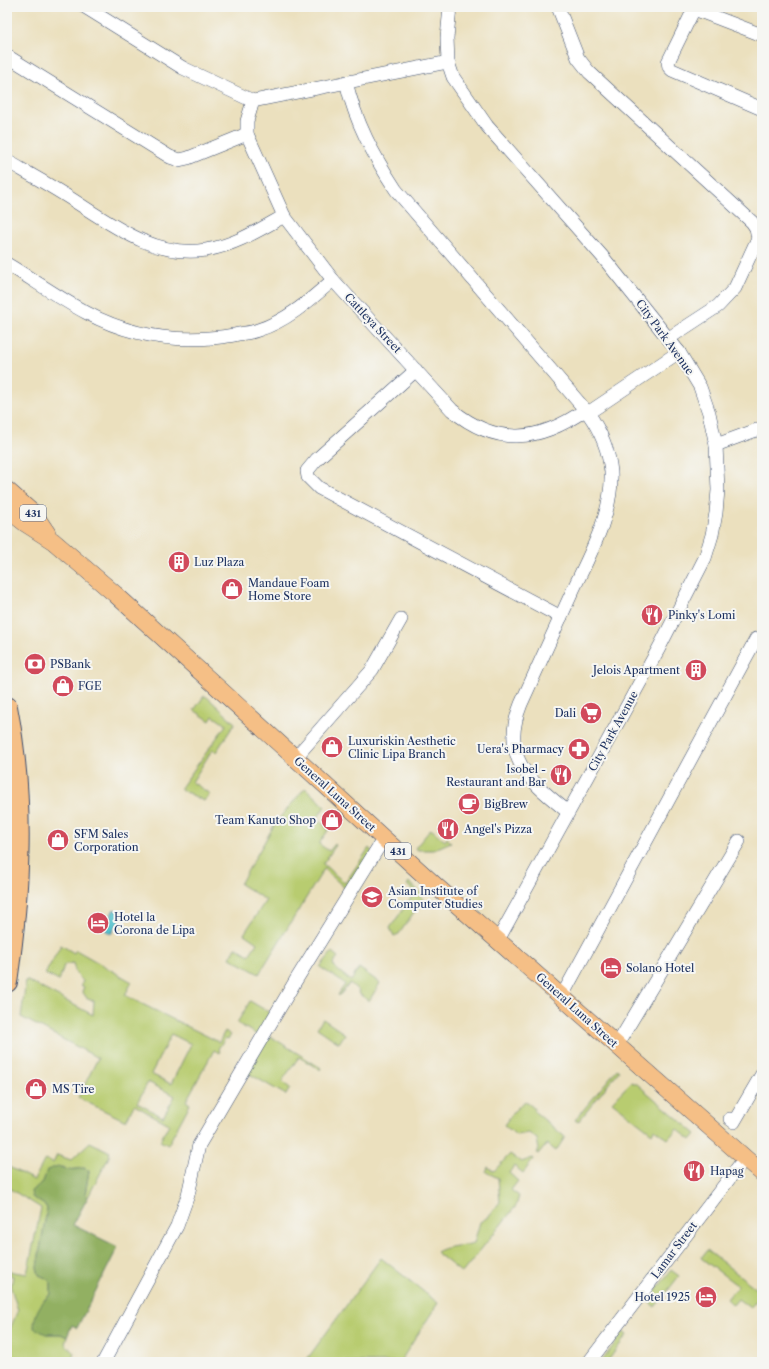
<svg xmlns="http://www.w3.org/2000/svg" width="769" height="1369" font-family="'Libre Caslon Text',serif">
	<rect width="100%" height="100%" fill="#f6f6f2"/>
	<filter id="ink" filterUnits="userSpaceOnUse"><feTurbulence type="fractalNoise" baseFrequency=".025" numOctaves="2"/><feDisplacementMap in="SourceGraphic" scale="8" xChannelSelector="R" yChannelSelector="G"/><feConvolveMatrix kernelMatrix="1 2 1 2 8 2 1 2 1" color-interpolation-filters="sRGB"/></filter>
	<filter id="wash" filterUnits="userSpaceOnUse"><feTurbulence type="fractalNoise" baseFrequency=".012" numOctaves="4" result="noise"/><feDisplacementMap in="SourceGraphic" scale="16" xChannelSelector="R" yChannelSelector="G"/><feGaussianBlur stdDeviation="0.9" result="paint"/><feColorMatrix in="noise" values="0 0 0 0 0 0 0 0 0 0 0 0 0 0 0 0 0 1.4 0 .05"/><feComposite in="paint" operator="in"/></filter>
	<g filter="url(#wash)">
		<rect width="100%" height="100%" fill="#ebe0be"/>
		<g fill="#b8cc70" stroke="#6a7e67" fill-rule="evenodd">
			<polygon points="204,696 207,697 235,723 216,752 212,750 192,782 210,794 204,801 180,789 226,725 213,716 210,721 194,710"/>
			<polygon points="305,788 325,806 317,819 329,829 319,844 329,851 335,844 336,845 323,864 345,883 369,848 372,851 348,891 324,869 259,974 230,958 236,947 249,955 257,943 244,934 266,900 240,884 276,822"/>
			<polygon points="431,829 445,841 447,838 451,842 433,850 418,850 415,848"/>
			<polygon points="409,882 422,894 420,896 423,899 399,934 394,936 390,928 415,892 407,885"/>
			<path d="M61 945 74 953 76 950 132 982 125 995 134 1000 219 1042 225 1031 231 1035 228 1039 225 1038 218 1049 220 1051 219 1053 214 1050 186 1101 190 1104 168 1145 160 1141 169 1124 134 1105 126 1121 78 1098 98 1058 21 1017 26 980 93 1015 94 1001 86 997 82 991 84 987 81 985 83 981 76 974 73 963 64 965 59 981 45 974ZM171 1034 191 1044 171 1084 151 1074ZM148 1082 175 1096 163 1117 137 1103Z"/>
			<polygon points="332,952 338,957 333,963 334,967 351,981 359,968 380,983 369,1001 358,993 359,991 350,983 339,996 338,995 345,984 320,967"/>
			<polygon points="250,1001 272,1014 259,1036 237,1023"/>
			<polygon points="323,1019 345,1034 339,1043 317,1028"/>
			<polygon points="270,1036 321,1068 320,1070 299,1057 282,1081 290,1088 286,1095 246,1072"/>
			<polygon points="617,1069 619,1071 578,1122 575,1120"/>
			<polygon points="631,1082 637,1084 696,1134 691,1140 677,1129 668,1139 654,1129 652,1133 612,1102"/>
			<polygon points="525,1101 534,1108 535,1112 565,1137 556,1151 547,1144 539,1154 537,1153 539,1150 537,1139 529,1133 516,1135 504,1125 514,1111"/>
			<polygon points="90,1142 110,1152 109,1154 110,1155 88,1197 85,1195 89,1171 84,1168 68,1170 63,1167 47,1170 43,1182 32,1197 46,1206 47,1209 37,1267 39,1275 46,1278 51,1283 51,1294 44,1300 46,1334 61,1334 67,1337 65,1344 74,1352 71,1362 13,1362 7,1357 7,1336 18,1310 11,1288 13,1276 9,1275 7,1280 7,1271 27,1274 41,1208 7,1187 7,1166 34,1180 45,1159 53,1163 57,1155 71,1160"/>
			<path d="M510 1154 521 1162 533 1158 534 1159 523 1173 514 1166 509 1173 518 1181 511 1190 519 1196 516 1206 462 1273 436 1252C448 1245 460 1247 474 1243L480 1222 488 1217 500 1202 498 1178 486 1172 488 1167 494 1171Z"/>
			<polygon points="707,1250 762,1293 762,1302 758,1299 750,1308 738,1299 733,1305 727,1299 738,1286 701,1258"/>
			<polygon points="381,1258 438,1303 400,1362 305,1362"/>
			<polygon points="671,1270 679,1276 655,1307 648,1301"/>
			<polygon points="623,1332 627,1335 607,1362 602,1361"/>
		</g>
		<path fill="#92b062" stroke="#567060" d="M58 1166 68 1170 84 1168 89 1171 85 1194 88 1197 73 1225 118 1247 77 1328 72 1325 67 1337 61 1334H46L34 1328C34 1314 40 1303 51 1294V1283L46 1278 39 1275 37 1267 47 1209 46 1206 32 1197 31 1191 43 1182 47 1170Z"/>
		<polygon fill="#56c2ce" stroke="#387896" points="114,909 123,915 111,934 105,930 103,925 110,917"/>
	</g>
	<g filter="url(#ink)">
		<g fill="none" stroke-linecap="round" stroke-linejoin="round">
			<g stroke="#3a4a6c" stroke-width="14">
				<g id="minor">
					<polyline points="85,7 183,68 253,101 448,62"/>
					<polyline points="450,7 447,38 448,62 453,77 487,126 602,256 679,352 700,387 709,413 716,445 718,490 716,513 712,535 705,558 659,648 498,940"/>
					<polyline points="558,7 578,58 589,72 752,222 756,228 758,238 735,288 718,306 669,338"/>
					<polyline points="695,7 668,62 669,67 672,70 762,109"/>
					<polyline points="694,9 762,35"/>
					<polyline points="7,56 170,157 179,160 188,158 247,134"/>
					<path d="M346 82C356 123 373 155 396 190L588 413C600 430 609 451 611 472 613 513 590 554 573 590 556 628 538 666 521 704 499 758 530 781 568 812"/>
					<path d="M253 101 247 121V134L284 216 333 280 452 410C497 447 539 442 585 410"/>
					<path d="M7 161C26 172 46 183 65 195 107 221 153 259 206 250 235 245 259 230 284 216"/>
					<path d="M7 264C34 280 60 299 87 313 134 338 182 344 234 335 242 333 251 333 258 330 287 321 310 300 333 280"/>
					<polyline points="416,370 317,459 307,471 308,477 319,488 561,617"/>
					<polyline points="588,413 679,352"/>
					<polyline points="716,445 762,428"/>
					<polyline points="296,757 372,670 401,619"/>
					<polyline points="562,996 756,639 762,641"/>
					<polyline points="617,1045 739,841"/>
					<polyline points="730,1119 734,1122 762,1074"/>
					<polyline points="104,1361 177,1226 188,1195 199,1145 296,980 384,838"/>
					<polyline points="589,1362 745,1158"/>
				</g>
			</g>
			<g stroke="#3a4a6c" stroke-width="18">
				<g id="major">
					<polyline points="7,490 34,514 47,533"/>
					<polyline points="7,509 25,523 53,541 115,594 437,887 762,1173"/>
				</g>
			</g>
			<g stroke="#3a4a6c" stroke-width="22">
				<path id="highway" d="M7 707C25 799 20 891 7 982"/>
			</g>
			<use href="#minor" stroke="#fff" stroke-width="13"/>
			<use href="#major" stroke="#f5bf86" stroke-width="17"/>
			<use href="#highway" stroke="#f5bf86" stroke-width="20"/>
		</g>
	</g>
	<defs>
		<g id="building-disc" transform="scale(1.15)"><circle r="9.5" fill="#d1495b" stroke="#f6f6f2"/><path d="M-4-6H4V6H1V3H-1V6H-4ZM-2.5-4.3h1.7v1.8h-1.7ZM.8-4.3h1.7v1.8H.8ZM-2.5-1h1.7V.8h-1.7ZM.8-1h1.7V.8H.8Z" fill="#fff"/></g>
		<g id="shop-disc" transform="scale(1.15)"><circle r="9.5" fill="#d1495b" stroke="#f6f6f2"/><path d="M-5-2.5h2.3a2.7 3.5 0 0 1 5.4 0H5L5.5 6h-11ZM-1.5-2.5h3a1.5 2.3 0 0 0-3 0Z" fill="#fff"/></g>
		<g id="restaurant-disc" transform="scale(1.15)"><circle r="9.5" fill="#d1495b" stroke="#f6f6f2"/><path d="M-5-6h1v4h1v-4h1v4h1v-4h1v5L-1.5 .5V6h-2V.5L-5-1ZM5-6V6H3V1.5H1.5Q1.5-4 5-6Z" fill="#fff"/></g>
		<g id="bank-disc" transform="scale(1.15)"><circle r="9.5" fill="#d1495b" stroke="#f6f6f2"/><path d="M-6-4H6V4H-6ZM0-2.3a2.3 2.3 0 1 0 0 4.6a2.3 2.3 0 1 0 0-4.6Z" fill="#fff"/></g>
		<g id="supermarket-disc" transform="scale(1.15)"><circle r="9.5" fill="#d1495b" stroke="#f6f6f2"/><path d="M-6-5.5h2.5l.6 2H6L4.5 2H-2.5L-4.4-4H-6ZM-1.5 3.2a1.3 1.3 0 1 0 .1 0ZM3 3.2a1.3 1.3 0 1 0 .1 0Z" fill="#fff"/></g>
		<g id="pharmacy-disc" transform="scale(1.15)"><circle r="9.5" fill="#d1495b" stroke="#f6f6f2"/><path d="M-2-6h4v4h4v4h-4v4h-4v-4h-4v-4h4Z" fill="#fff"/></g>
		<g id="cafe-disc" transform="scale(1.15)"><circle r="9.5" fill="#d1495b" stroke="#f6f6f2"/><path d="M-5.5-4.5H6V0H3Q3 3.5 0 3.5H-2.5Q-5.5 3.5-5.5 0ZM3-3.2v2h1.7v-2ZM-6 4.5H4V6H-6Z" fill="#fff"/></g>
		<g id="university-disc" transform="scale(1.15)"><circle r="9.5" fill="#d1495b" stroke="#f6f6f2"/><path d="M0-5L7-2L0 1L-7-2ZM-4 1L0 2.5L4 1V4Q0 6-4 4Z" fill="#fff"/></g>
		<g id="hotel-disc" transform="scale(1.15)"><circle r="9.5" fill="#d1495b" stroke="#f6f6f2"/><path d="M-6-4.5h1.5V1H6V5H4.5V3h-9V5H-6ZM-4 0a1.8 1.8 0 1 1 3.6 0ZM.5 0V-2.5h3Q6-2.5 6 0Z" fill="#fff"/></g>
	</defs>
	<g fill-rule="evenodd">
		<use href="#building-disc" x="179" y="562"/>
		<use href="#shop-disc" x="232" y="589"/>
		<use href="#restaurant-disc" x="652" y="615"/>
		<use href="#bank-disc" x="35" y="664"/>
		<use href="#building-disc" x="696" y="670"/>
		<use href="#shop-disc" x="63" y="686"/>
		<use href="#supermarket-disc" x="591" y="713"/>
		<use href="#shop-disc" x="332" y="747"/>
		<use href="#pharmacy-disc" x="579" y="749"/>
		<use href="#restaurant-disc" x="561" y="775"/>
		<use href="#cafe-disc" x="469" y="804"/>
		<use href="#shop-disc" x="332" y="820"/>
		<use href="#restaurant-disc" x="448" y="829"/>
		<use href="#shop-disc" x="58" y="840"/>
		<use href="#university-disc" x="372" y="897"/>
		<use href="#hotel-disc" x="98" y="923"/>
		<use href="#hotel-disc" x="611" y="968"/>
		<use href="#shop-disc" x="36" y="1089"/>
		<use href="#restaurant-disc" x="694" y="1171"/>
		<use href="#hotel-disc" x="706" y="1297"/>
	</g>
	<g text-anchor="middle" stroke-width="4" stroke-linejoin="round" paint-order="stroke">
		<g fill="#f6f6f2" stroke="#5d6b8a" stroke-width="1">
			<rect x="20" y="505" width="26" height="16" rx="3"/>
			<rect x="385" y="843" width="26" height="16" rx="3"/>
		</g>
		<g font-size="10" font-weight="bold" fill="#1b2f5e">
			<text x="33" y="517">431</text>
			<text x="398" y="855">431</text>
		</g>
		<g font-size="11" fill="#1b2f5e" stroke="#f6f6f2">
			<text transform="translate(373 323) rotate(47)" y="4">Cattleya Street</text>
			<text transform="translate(665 337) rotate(54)" y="4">City Park Avenue</text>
			<text transform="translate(613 731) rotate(-61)" y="4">City Park Avenue</text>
			<text transform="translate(335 794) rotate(42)" y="4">General Luna Street</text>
			<text transform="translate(577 1010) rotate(42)" y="4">General Luna Street</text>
			<text transform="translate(674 1250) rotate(-53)" y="4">Lamar Street</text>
		</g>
		<g font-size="11" fill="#1b2f5e" stroke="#f6f6f2" text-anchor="start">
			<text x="194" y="566">Luz Plaza</text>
			<text x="248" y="587">Mandaue Foam<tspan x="248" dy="13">Home Store</tspan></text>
			<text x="668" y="619">Pinky's Lomi</text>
			<text x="50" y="668">PSBank</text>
			<text x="680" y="674" text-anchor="end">Jelois Apartment</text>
			<text x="78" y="690">FGE</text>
			<text x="576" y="717" text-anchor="end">Dali</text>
			<text x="348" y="745">Luxuriskin Aesthetic<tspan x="348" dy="13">Clinic Lipa Branch</tspan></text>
			<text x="564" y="753" text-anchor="end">Uera's Pharmacy</text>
			<text x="546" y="773" text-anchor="end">Isobel -<tspan x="546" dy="13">Restaurant and Bar</tspan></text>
			<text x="484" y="808">BigBrew</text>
			<text x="316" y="824" text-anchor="end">Team Kanuto Shop</text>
			<text x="464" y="833">Angel's Pizza</text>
			<text x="74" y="838">SFM Sales<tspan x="74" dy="13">Corporation</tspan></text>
			<text x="388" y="895">Asian Institute of<tspan x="388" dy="13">Computer Studies</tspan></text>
			<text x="114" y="921">Hotel la<tspan x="114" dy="13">Corona de Lipa</tspan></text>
			<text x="626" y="972">Solano Hotel</text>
			<text x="52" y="1093">MS Tire</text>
			<text x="710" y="1175">Hapag</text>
			<text x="690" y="1301" text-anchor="end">Hotel 1925</text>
		</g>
	</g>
	<rect width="769" height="1369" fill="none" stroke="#f6f6f2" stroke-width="24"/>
</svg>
